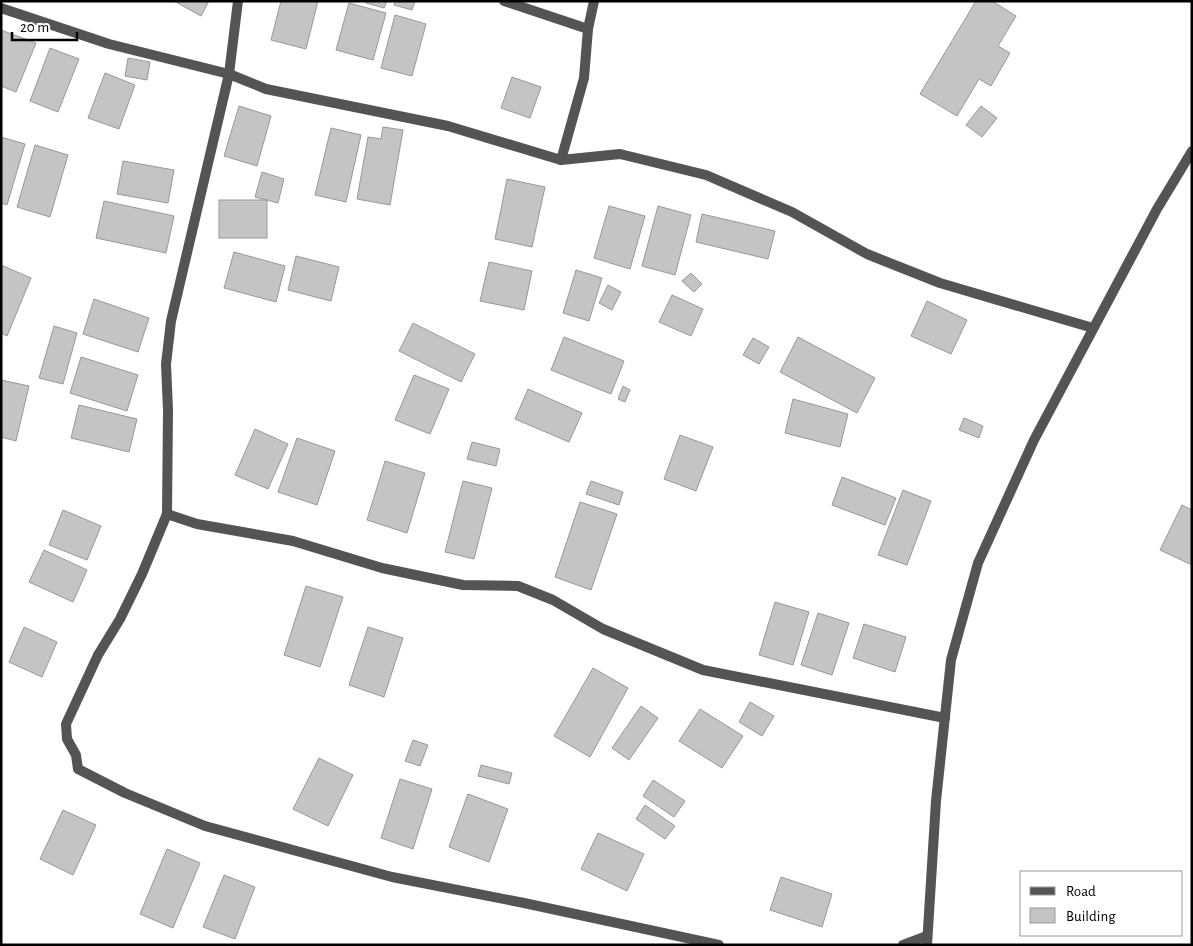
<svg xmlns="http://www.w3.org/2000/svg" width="1193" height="946" font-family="'Alegreya Sans',sans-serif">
	<rect width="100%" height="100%" fill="#fff"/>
	<g fill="#c4c4c4" stroke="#989898">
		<polygon points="174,1 209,1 201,16"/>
		<polygon points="281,1 318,1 306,49 271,40"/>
		<polygon points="367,1 387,1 384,8 366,3"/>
		<polygon points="395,1 415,1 412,10 394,5"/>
		<polygon points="976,1 992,1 1016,16 998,46 1010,53 991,86 979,79 957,116 920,94"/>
		<polygon points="349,3 386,13 373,60 336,50"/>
		<polygon points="395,15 426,24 412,76 381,68"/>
		<polygon points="1,30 36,43 16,92 1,86"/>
		<polygon points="50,48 79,59 58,112 30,101"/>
		<polygon points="128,58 150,62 147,80 125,76"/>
		<polygon points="105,73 135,85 119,129 88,118"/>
		<polygon points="512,77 541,87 530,118 501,108"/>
		<polygon points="239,106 271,116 257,166 224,156"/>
		<polygon points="981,106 997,118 982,137 966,125"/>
		<polygon points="383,127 403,130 390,205 357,199 368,137 381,139"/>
		<polygon points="331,128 361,135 346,202 315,195"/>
		<polygon points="1,137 25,144 7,205 1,203"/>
		<polygon points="35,145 68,155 50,217 17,207"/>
		<polygon points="123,161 174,170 168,203 117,194"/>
		<polygon points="262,172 284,179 278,203 255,197"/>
		<polygon points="507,179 545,187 532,247 495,239"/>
		<rect x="219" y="200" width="48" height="38"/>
		<polygon points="104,201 174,216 166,253 96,238"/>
		<polygon points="609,206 645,216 630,269 594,258"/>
		<polygon points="658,206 691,215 675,275 642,266"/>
		<polygon points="702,214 775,231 768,259 696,242"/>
		<polygon points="234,252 285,266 276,302 224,288"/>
		<polygon points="296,256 339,267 331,301 288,290"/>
		<polygon points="489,262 532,271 524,310 480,301"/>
		<polygon points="1,265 31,278 7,336 1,333"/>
		<polygon points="576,270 602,278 589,321 563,313"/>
		<polygon points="691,273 702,284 694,292 682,281"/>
		<polygon points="608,285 621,292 612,310 599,303"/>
		<polygon points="672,295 703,309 691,336 659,322"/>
		<polygon points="94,299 149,318 138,352 83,334"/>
		<polygon points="927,301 967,320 951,354 911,336"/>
		<polygon points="413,323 475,354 461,382 399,351"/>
		<polygon points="54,326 77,333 63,384 39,378"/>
		<polygon points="564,337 624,361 611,394 551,370"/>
		<polygon points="798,337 875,378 857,413 780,372"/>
		<polygon points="753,338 769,347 759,364 743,355"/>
		<polygon points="81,357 138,375 127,411 70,393"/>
		<polygon points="414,375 449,389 430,434 395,420"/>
		<polygon points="1,380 29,386 16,441 1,437"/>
		<polygon points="623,386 630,390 625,402 618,399"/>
		<polygon points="528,389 582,413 569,442 515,419"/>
		<polygon points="793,399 848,414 840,447 785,433"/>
		<polygon points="79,405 137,419 129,452 71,438"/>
		<polygon points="964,418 983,426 979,438 959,430"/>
		<polygon points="255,429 288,444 268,489 235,475"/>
		<polygon points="680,435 713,447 696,491 664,479"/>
		<polygon points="297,438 335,451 317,505 278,492"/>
		<polygon points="472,442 500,449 496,466 467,459"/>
		<polygon points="385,461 425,473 407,533 367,520"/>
		<polygon points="842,477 896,498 885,525 832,505"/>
		<polygon points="463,481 492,488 474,559 445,552"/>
		<polygon points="591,481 623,492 619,505 586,494"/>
		<polygon points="903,490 931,501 907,565 878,555"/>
		<polygon points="580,502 617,514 591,590 555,577"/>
		<polygon points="1182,505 1192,510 1192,565 1160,550"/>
		<polygon points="63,510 101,526 87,560 49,545"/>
		<polygon points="44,550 87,570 73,602 29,582"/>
		<polygon points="306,586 343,597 320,667 284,655"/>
		<polygon points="775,602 809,612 793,665 759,655"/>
		<polygon points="818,613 849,623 832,675 801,665"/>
		<polygon points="864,624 906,637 895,672 853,658"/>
		<polygon points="24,627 57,642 42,677 9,662"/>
		<polygon points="368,627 403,638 384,697 349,685"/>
		<polygon points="593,668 628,688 590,757 554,736"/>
		<polygon points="750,702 774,716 762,736 739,722"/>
		<polygon points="641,706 658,718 629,760 612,748"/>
		<polygon points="700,709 743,736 722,768 679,741"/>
		<polygon points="413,740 428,745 420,766 405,761"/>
		<polygon points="319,758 353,775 328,826 293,809"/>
		<polygon points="481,765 512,773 509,784 478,776"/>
		<polygon points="400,779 432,789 413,849 381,838"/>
		<polygon points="653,780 685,801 674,817 643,796"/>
		<polygon points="468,794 508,809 489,862 449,847"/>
		<polygon points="645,805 675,826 665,839 636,819"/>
		<polygon points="63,810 96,825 73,875 40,859"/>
		<polygon points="598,833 644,854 627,891 581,869"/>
		<polygon points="167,849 200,863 173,928 140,914"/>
		<polygon points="224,875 255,887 235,939 203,927"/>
		<polygon points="781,877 832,894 822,927 770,910"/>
	</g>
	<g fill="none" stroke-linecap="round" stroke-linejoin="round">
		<g stroke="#545454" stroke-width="10">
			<polyline points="238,1 229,74 171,321 166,364 168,410 167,514 142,574 120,619 98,655 66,724 67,739 76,755 78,769 125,793 205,826 392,877 524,903 719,945"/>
			<polyline points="504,1 588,29"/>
			<polyline points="1,8 109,44 229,74 266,89 448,126 561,160 620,154 706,175 792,212 867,254 940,283 1093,328"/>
			<polyline points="561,160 584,78 588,29 594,1"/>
			<polyline points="167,514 197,524 293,541 382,568 463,585 518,586 553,600 603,629 703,670 945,718"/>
			<polyline points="903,945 927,936"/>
		</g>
		<polyline stroke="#545454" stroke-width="10" points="927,945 936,801 951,660 978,563 1034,440 1157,209 1192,151"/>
	</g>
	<rect width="1193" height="946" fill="none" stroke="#000000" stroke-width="5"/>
	<rect x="1020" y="871" width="162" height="65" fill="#ffffff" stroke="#999999"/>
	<rect x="1030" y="887" width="25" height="8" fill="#545454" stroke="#999999"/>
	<text x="1066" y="896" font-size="15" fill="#000000">Road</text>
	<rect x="1030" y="908" width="25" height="15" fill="#c4c4c4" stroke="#999999"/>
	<text x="1066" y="921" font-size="15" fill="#000000">Building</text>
	<path d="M12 32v8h65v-8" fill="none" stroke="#000000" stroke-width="2.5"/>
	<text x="20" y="32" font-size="15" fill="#000000" stroke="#ffffff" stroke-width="4" paint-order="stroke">20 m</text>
</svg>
